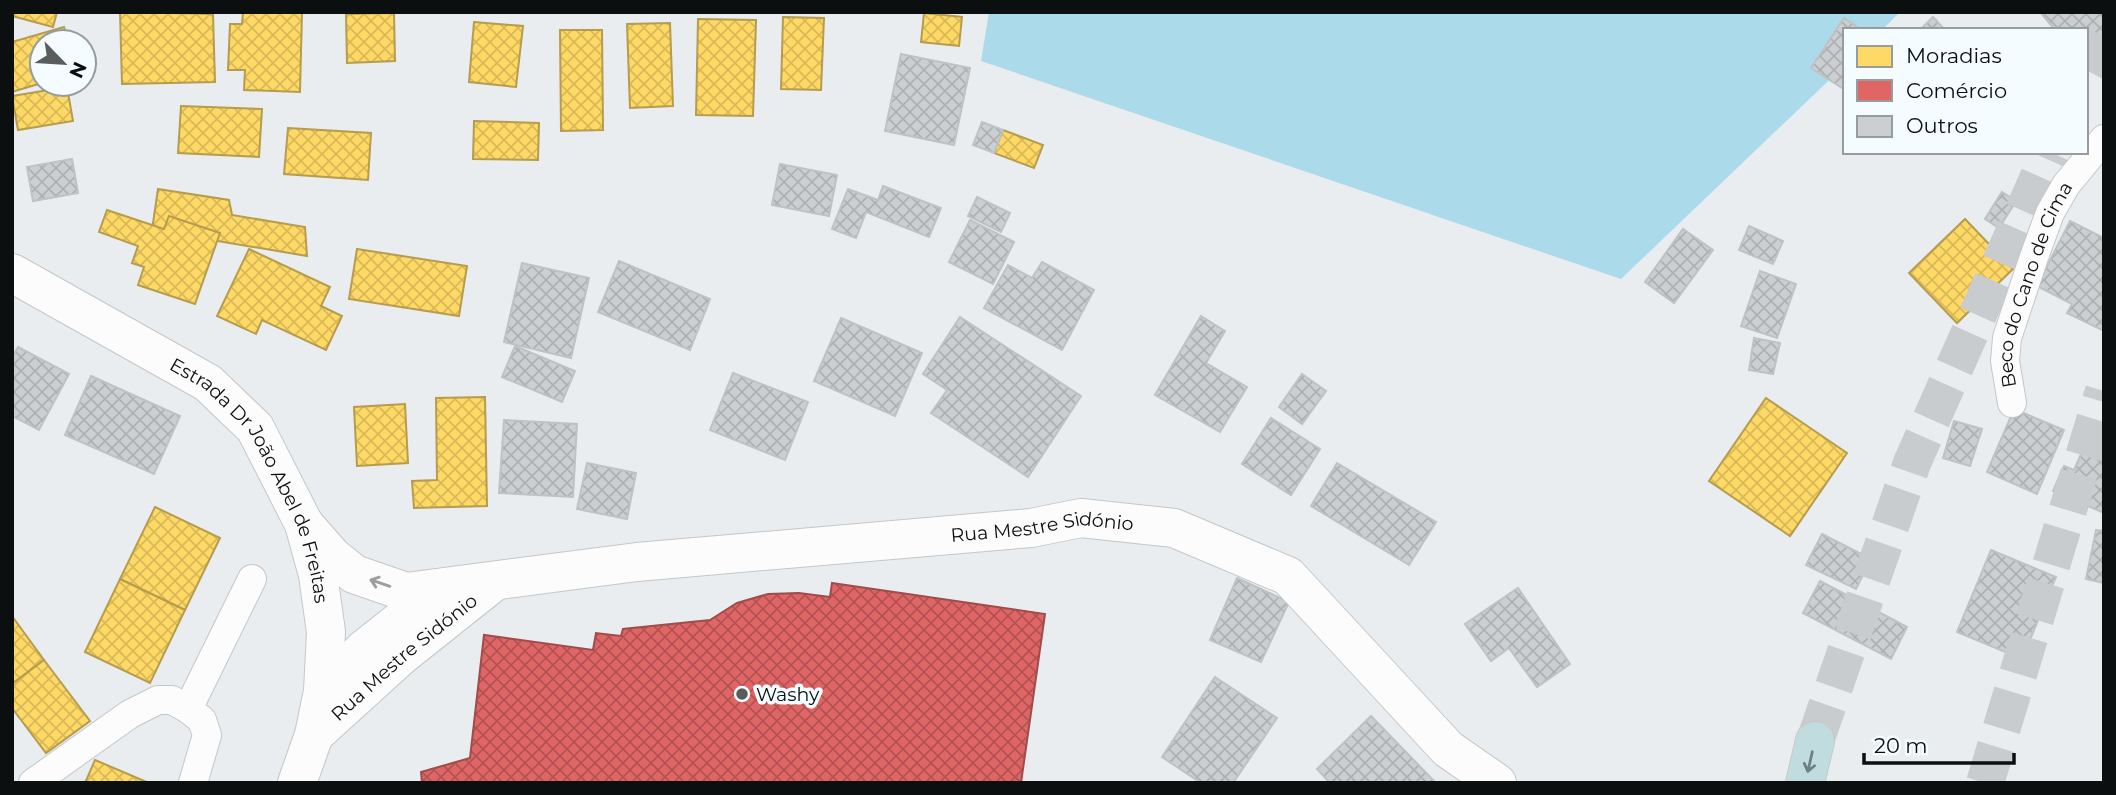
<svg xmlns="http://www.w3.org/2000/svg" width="2116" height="795" font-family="Montserrat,sans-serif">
	<defs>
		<pattern id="homes-cross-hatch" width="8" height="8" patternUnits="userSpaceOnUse" patternTransform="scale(1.75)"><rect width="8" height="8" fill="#ffd966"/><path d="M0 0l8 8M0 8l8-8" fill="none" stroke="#d9b957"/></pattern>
		<pattern id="shops-cross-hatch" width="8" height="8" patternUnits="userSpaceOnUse" patternTransform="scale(1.75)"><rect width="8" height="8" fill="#e06666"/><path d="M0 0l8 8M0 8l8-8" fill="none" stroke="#b45253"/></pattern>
		<pattern id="building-cross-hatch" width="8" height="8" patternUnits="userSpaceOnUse" patternTransform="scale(1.75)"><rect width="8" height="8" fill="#cccfd1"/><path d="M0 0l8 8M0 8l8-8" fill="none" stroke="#aeb1b2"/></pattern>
	</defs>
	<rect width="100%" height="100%" fill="#e9edef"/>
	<polygon fill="#abdaeb" points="989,12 1900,12 1882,30 1845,30 1845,65 1621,279 981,61"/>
	<g fill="url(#homes-cross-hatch)" stroke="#b69c4c" stroke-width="2">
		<polygon points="12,12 57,12 53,27 12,16"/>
		<polygon points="120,12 213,14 215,82 122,84"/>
		<polygon points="243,12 302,12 300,92 244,90 245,70 228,70 230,24 242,24"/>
		<polygon points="394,13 395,61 347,63 346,14"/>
		<polygon points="924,13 962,17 959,46 921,42"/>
		<polygon points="783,17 824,18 821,90 781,89"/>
		<polygon points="698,19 756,20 753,116 696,115"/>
		<polygon points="474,22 523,26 516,87 469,82"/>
		<polygon points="670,23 673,106 630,108 627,24"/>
		<polygon points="64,27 69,42 42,42 42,83 12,92 12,42"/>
		<polygon points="560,30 602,30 603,130 561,131"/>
		<polygon points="67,87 73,121 18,130 12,96"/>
		<polygon points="181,106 262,109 259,157 178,153"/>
		<polygon points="474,121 539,123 538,160 473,159"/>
		<polygon points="288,128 371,133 368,180 284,174"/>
		<polygon points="1003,130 1043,145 1034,168 994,153"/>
		<polygon points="158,189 229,200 232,215 305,227 307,256 152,230"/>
		<polygon points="107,210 164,229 169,216 220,233 195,304 138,285 144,267 132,263 138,246 99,232"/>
		<polygon points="1965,219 2013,269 1957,323 1909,273"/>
		<polygon points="249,249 330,287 321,306 342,316 326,350 262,320 256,334 217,316"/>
		<polygon points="357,249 467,266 459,316 349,299"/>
		<polygon points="485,397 487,506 414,508 412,481 437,480 436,398"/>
		<polygon points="1766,398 1847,453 1790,536 1709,481"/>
		<polygon points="405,404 408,463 357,466 354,407"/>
		<polygon points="155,507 220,538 185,610 120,579"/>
		<polygon points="120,579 185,610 150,683 85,652"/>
		<polygon points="12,616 44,660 12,684"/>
		<polygon points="44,660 90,721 46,753 12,708 12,684"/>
		<polygon points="95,760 149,783 85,783"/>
	</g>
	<polygon fill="url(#shops-cross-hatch)" stroke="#a04c4c" stroke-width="2" points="832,583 1045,614 1021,783 422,783 421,772 470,758 484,635 593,650 596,633 621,636 623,629 710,620 737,603 768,594 799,593 830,597"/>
	<g fill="url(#building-cross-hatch)" stroke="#bfc2c4" stroke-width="2">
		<polygon points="2040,12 2104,12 2104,60 2094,70 2086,62 2086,30 2055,30"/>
		<polygon points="1933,17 1945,30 1920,30"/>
		<polygon points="1844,18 1862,30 1845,30 1845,90 1811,68"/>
		<polygon points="901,54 970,68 954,145 885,131"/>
		<polygon points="982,122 1003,130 994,153 973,145"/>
		<polygon points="72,159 78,193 33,201 27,167"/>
		<polygon points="780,164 837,175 829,216 772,205"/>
		<polygon points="883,186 941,208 929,237 866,212 856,238 832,229 848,189 878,200"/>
		<polygon points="2002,192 2016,201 1999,228 1985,219"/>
		<polygon points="977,197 1010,213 1001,232 968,216"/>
		<polygon points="970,220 1014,242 993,284 949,262"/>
		<polygon points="2070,221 2104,238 2104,331 2067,313 2072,304 2037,286"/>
		<polygon points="1749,226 1783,241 1773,264 1739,250"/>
		<polygon points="1683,229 1713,250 1674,303 1645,282"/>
		<polygon points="619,261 710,299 690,350 598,312"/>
		<polygon points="1042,262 1094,290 1062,350 984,308 1008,265 1032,278"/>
		<polygon points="522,263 589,278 571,358 504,342"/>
		<polygon points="1760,271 1796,284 1777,338 1741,326"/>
		<polygon points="1201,316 1225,331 1206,363 1247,387 1220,432 1155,395"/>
		<polygon points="960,317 1081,396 1028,477 931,413 947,390 923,374"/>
		<polygon points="841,318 922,353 895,416 814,381"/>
		<polygon points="1754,338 1780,343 1773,374 1749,370"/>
		<polygon points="515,346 575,371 562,402 502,377"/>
		<polygon points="18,347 69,374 39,430 12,416 12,357"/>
		<polygon points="733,373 808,402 785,460 710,430"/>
		<polygon points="1302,374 1326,391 1302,424 1279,407"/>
		<polygon points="91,376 180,416 154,474 65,435"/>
		<polygon points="2014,409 2064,430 2037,494 1987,472"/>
		<polygon points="1271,418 1320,449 1291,495 1242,464"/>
		<polygon points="504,420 577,424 573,497 499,493"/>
		<polygon points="1954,421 1982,429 1970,466 1943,458"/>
		<polygon points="2092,429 2104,434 2104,513 2053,491 2064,466 2074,470"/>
		<polygon points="587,463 636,473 627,519 577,509"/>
		<polygon points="1337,463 1436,522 1409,565 1311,506"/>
		<polygon points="2096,530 2104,531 2104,583 2086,579"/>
		<polygon points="1822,534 1871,559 1856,589 1806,565"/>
		<polygon points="1991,550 2056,577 2022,659 1957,632"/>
		<polygon points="1237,578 1289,602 1261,662 1210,640"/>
		<polygon points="1820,581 1907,627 1891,659 1803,613"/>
		<polygon points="1518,588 1570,664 1537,687 1509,648 1491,661 1465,624"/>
		<polygon points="1215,677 1277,718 1233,783 1201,783 1162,757"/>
		<polygon points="1371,716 1436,783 1330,783 1317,769"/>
	</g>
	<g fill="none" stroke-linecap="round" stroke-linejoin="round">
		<g stroke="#c8ccce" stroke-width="38" stroke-dasharray="38 19" stroke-linecap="butt">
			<polyline points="2086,70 2104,37"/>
			<polyline points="1815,741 1912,463 2050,152"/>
			<polyline points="1985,783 2104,391"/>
		</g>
		<g stroke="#c4c7c8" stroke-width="30">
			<g id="lane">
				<path id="s1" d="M2012 403 2005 361 2007 338 2034 257 2050 213 2066 185 2104 139"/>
				<polyline points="33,783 130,714 158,700 172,700 188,709"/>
				<polyline points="193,783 207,735 202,720 188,709 252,579"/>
			</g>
		</g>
		<g stroke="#c4c7c8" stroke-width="40">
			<g id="street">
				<path id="s2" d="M304 524 332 556 354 574 406 592 637 562 1031 528 1081 518 1174 528 1288 576 1448 749 1497 783"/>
				<polyline points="323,691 363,650 406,616 451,599"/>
				<path id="s3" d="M314 735 401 656 494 582"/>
			</g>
		</g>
		<g stroke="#c4c7c8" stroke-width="40">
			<g id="secondary">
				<path id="s4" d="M12 273 208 383 255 428 304 524 318 575 326 632 323 691 314 735 297 783"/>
			</g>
		</g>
		<g stroke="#c6c9ca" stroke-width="40">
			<polyline id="highway" points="1805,783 1815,741"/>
		</g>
		<use href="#lane" stroke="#fcfcfd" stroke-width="28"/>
		<use href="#street" stroke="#fcfcfd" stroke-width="38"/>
		<use href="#secondary" stroke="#fcfcfd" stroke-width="38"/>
		<use href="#highway" stroke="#c1dcdf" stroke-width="38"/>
	</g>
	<defs><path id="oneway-shaft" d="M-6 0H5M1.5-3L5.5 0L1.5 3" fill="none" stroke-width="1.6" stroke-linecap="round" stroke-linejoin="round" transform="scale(1.75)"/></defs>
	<use stroke="#9c9d9e" href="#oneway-shaft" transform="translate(380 583) rotate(-161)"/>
	<use stroke="#708082" href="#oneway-shaft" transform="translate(1810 762) rotate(103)"/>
	<circle fill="#595d5e" stroke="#f4fcff" stroke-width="2.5" cx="742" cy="694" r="7"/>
	<g text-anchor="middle" stroke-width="7" stroke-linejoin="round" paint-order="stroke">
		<g font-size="19" fill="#0c0f10" stroke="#f4fcff">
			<text dy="7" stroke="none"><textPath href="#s1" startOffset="124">Beco do Cano de Cima</textPath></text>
			<text dy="7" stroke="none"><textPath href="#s4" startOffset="331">Estrada Dr João Abel de Freitas</textPath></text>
			<text dy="7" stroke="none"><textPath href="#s2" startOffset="766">Rua Mestre Sidónio</textPath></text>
			<text dy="7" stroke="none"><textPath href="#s3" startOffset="119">Rua Mestre Sidónio</textPath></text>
		</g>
		<g font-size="19" fill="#0c0f10" stroke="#f4fcff" text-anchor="start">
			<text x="756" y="701">Washy</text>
		</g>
	</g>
	<rect width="2116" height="795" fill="none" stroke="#0c0f10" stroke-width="28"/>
	<rect x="1843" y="28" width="245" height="126" fill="#f4fcff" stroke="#979d9f" stroke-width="2"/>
	<rect x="1857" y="46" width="35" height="21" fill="#ffd966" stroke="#979d9f" stroke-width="2"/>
	<text x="1906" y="63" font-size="21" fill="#0c0f10">Moradias</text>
	<rect x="1857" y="80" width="35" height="21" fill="#e06666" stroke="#979d9f" stroke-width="2"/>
	<text x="1906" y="98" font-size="21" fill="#0c0f10">Comércio</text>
	<rect x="1857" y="116" width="35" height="21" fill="#cccfd1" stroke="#979d9f" stroke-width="2"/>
	<text x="1906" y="133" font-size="21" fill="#0c0f10">Outros</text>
	<g transform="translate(63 63) rotate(115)"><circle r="33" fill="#f4fcff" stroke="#979d9f" stroke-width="2"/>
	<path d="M0-5L12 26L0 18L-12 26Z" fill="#595d5e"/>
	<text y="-10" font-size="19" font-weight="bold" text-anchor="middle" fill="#0c0f10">N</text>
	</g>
	<path d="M1864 753v10h150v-10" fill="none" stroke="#0c0f10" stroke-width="3.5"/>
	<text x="1874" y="753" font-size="21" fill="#0c0f10" stroke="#f4fcff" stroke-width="5" paint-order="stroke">20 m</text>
</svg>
